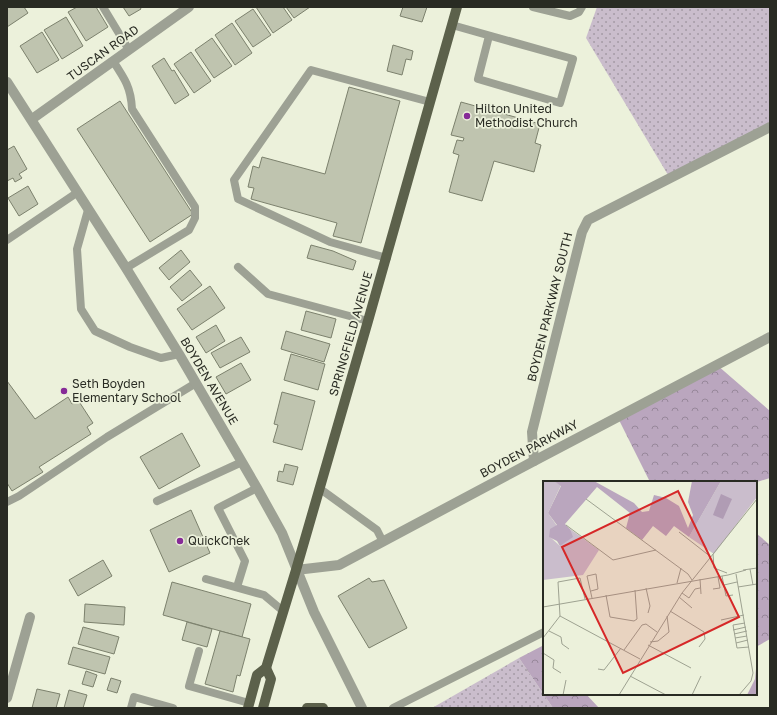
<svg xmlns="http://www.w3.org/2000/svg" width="777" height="715" font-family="'Golos Text',sans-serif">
	<defs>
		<pattern id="grass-dots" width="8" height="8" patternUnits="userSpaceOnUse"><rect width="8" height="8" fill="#cabdcc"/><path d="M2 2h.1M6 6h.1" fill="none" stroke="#a49aa5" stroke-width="1.8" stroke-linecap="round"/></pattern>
		<pattern id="forest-crowns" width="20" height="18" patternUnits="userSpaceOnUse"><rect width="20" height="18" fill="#baa6be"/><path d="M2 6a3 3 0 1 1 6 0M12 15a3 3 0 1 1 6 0" fill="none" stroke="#97879a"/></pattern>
	</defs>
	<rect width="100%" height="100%" fill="#ecf1db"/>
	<g fill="url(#grass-dots)">
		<polygon points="597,7 770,7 770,127 671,180 586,38"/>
		<polygon points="519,658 553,708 432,708"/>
	</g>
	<g fill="url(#forest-crowns)">
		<polygon points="717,365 770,411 770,478 757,482 756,485 756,482 650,482 618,418"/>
		<polygon points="756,533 770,545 770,639 756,647"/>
		<polygon points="544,645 544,694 586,694 599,708 553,708 519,658"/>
	</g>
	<g fill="#bfc4af" stroke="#7c816d">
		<polygon points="7,7 24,7 28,13 7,27"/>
		<polygon points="77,7 96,7 108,27 86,41 68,12"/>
		<polygon points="123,7 140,7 141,9 129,16"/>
		<polygon points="256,7 283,7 292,20 273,33"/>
		<polygon points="286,7 310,7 294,18"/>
		<polygon points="403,7 427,7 422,22 400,16"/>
		<polygon points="253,9 271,35 253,47 235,21"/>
		<polygon points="66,17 83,46 62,59 44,30"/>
		<polygon points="232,23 252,53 235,65 215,35"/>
		<polygon points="42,32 59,60 37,73 20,46"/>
		<polygon points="212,38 232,66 214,78 195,50"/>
		<polygon points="393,45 413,51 411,60 406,59 402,75 387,71"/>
		<polygon points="191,52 211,81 194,93 174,64"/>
		<polygon points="164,58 172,71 174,70 189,95 175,104 152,66"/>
		<polygon points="349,87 400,101 361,243 333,236 337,223 251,199 254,188 248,187 253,166 259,168 262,157 325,174"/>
		<polygon points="120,101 193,214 150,242 77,129"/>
		<polygon points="461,102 540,124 535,143 541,145 534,172 494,161 482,201 449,192 459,155 453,153 457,140 463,141 464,138 451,135"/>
		<polygon points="14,146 27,169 19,174 22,178 15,182 13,178 7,181 7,150"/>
		<polygon points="28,186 38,204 19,216 8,198"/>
		<polygon points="311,245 333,251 356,261 353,270 307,258"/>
		<polygon points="181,250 190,262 169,280 159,268"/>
		<polygon points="190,270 202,285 182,301 170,287"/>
		<polygon points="210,286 225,308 192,330 177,309"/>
		<polygon points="306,311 336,319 331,338 301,330"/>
		<polygon points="216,325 225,341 206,353 196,337"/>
		<polygon points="286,331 330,344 324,362 281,349"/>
		<polygon points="241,337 250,352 220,368 211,353"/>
		<polygon points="291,354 325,364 318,390 284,380"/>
		<polygon points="241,363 251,380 226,394 216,377"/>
		<polygon points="7,381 35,419 68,397 72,404 78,400 93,423 87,427 91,434 39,467 43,472 12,491 7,483"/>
		<polygon points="282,392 315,401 302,450 273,442 278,425 274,424"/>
		<polygon points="182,433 200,466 159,489 140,457"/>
		<polygon points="285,464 298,467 293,485 277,481 279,471 283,472"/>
		<polygon points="191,510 210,553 169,572 150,530"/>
		<polygon points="103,560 112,576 78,596 69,580"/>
		<polygon points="369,578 372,582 384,580 407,628 369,648 338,596"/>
		<polygon points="172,582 251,604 242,637 163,615"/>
		<polygon points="85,604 125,607 124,625 84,622"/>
		<polygon points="187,622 212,629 207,647 182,640"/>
		<polygon points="83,627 119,637 114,654 78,644"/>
		<polygon points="220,631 250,639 240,676 237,675 233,692 205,684"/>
		<polygon points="73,647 110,657 105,674 68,664"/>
		<polygon points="86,671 97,675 93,687 82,684"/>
		<polygon points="111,678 121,681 117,693 107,690"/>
		<polygon points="37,689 60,694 56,708 32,708"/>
		<polygon points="69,690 87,695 83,708 64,708"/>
	</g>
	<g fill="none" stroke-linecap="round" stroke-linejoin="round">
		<g stroke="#9da194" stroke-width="8">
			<polyline points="103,7 129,50"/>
			<polyline points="533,7 570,16 579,12 582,7"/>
			<polyline points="452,25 573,59 560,103 478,79 489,36"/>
			<path d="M113 61C125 79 131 88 132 109L195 207V218L189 230 126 268"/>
			<polyline points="88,210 77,249 81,309 95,331 130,347 161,358 179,354"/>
			<polyline points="7,240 78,192"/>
			<polyline points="387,258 330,242 238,199 234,180 311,70 430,102"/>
			<polyline points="238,267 268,294 368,321"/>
			<polyline points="319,488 377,530 383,542"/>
			<polyline points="157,501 242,462"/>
			<polyline points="7,502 19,496 107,437 196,383"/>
			<polyline points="206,579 264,595 283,611"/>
			<polyline points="237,587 245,561 218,508 257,488"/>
			<polyline points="199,651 189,686 249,703"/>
			<polyline points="131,708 134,697 173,708"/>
			<polyline points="393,708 544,632"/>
		</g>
		<g stroke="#9da194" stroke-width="10">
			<polyline points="32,119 189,7"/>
			<polyline points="534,461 532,432 582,232 588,220 770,127"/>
			<polyline points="296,570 339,565 534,461 770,337"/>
			<polyline points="7,698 30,617"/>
		</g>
		<polyline stroke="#9da194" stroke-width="10" points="7,82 126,268 179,354 257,488 282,533 314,612 362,708"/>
		<g stroke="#5c614b" stroke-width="10">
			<polyline points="248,708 257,675 266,668 296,570 368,321 457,7"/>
			<polyline points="263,708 271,679 266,668"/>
			<polyline points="307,708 323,708"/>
		</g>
	</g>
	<g fill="#862b97" stroke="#ecf1db" stroke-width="1.5">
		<circle cx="467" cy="116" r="4"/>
		<circle cx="64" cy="391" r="4"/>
		<circle cx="180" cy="541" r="4"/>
	</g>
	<g text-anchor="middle" stroke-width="3.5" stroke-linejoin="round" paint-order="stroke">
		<g font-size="12" fill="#292b23" stroke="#ecf1db">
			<text transform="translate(103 53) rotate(-36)" y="4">TUSCAN ROAD</text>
			<text transform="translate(550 307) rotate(-76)" y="4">BOYDEN PARKWAY SOUTH</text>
			<text transform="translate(351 334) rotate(-74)" y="4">SPRINGFIELD AVENUE</text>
			<text transform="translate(209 381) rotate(59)" y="4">BOYDEN AVENUE</text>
			<text transform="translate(529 449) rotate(-28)" y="4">BOYDEN PARKWAY</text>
		</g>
		<g font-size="12" fill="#292b23" stroke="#ecf1db" text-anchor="start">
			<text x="475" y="113">Hilton United<tspan x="475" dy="14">Methodist Church</tspan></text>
			<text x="72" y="388">Seth Boyden<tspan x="72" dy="14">Elementary School</tspan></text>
			<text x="188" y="545">QuickChek</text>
		</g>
	</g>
	<g transform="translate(543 481)">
		<rect width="214" height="214" fill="#ecf1db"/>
		<path d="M0 0H11L18 4 5 32 14 45 7 56 17 65 27 48 56 69 40 94 0 99ZM178 0H214V16L171 73 146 56Z" fill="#cabdcc"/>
		<path d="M11 0H51L91 22 99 31 106 30 111 14 123 17 136 25 145 47 150 34 145 21 149 0H178L146 56 131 45 123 55 110 45 99 59 83 47 87 32 54 6 22 43 27 48 30 56 17 65 14 60 6 56 7 48 14 44 5 32 18 5ZM213 188 214 214H204L212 198Z" fill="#baa6be"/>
		<path d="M178 13 189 18 180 38 170 34Z" fill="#b09cb4"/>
		<path fill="none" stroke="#9ea291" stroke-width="1" d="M43 18 145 93 149 99M23 44 70 79 113 69M136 51 168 76M170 73 171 87 184 92M207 88 210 104M200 89 214 87M193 93 210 192 208 200 196 214M179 95 183 115 190 114M157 98 158 113M134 102 138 87M181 104 194 101M195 106 214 103M103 107 107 125 105 132M170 108 177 107 175 96M48 110 55 108 53 93 44 95 49 117M139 112 146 117 152 108 157 107M63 114 67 136 91 140 94 138 92 109M136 116 149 127M0 126 185 94 203 89M127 130 161 151 162 158 156 166M17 135 97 178M178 139 201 134M202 142 190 144 194 167 206 166M190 149 203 146M6 150 18 156 19 163 26 168M191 153 204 150M0 157 17 135 15 101 37 97 42 118M192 157 204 155M107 161 115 160 126 151 124 135M193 162 205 159M105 164 148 187M81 169 99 144 103 143 114 151M0 172 11 179 10 187 18 192M55 188 61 189 78 167M87 195 123 214M20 214 23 199M76 214 139 112 214 18M149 214 158 195"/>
		<path fill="#d62828" fill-opacity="0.15" stroke="#d62828" stroke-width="2" d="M135 10 196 136 80 192 19 66Z"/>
		<rect width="214" height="214" fill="none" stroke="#292b23" stroke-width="2"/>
	</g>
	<rect width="777" height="715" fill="none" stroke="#292b23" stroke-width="16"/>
</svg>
